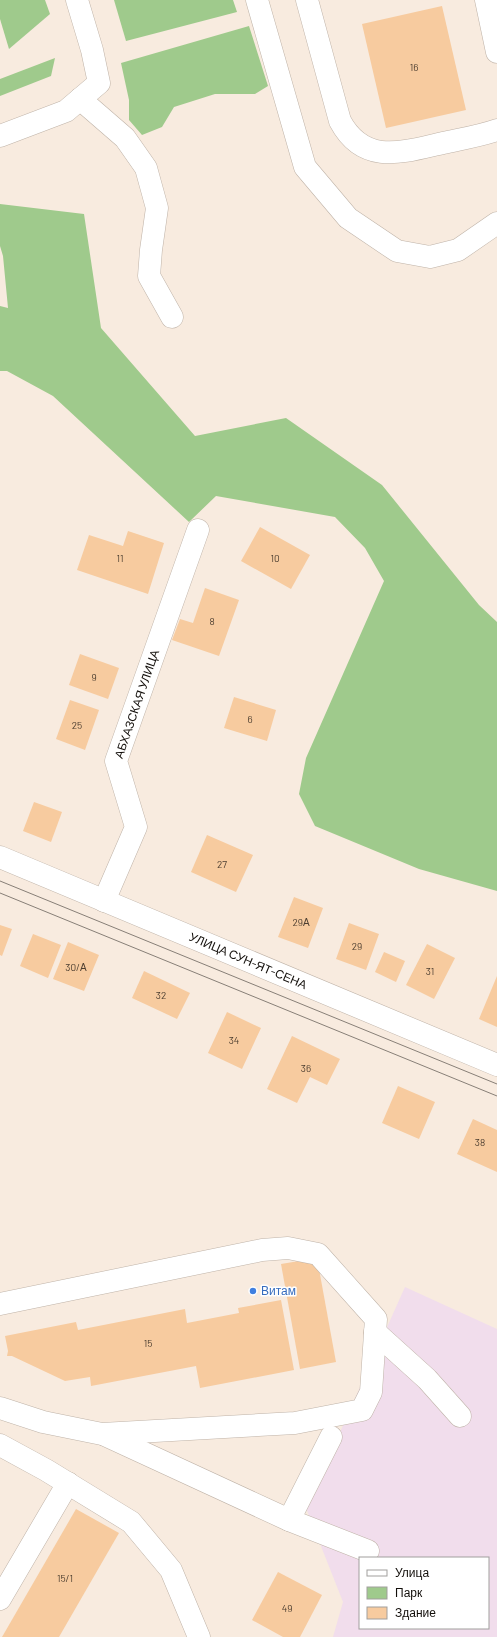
<svg xmlns="http://www.w3.org/2000/svg" width="497" height="1637" font-family="Barlow,sans-serif">
	<rect width="100%" height="100%" fill="#f8ebdf"/>
	<path fill="#f1ddec" fill-rule="evenodd" d="M405 1287 497 1329V1637H333L343 1602 306 1508ZM360 1558H488V1628H360Z"/>
	<g fill="#9fca8c">
		<polygon points="0,0 45,0 50,14 9,49 0,19"/>
		<polygon points="114,0 233,0 237,12 126,41"/>
		<polygon points="249,26 268,86 255,94 215,94 174,107 162,127 142,135 129,120 129,100 121,63"/>
		<polygon points="55,58 51,76 0,96 0,79"/>
		<polygon points="0,204 84,214 101,328 195,436 286,418 382,485 479,605 497,622 497,891 419,869 315,826 299,794 306,758 384,581 365,548 335,517 216,496 189,522 53,396 7,371 0,371 0,306 8,308 3,256 0,246"/>
	</g>
	<g fill="#f7cb9f">
		<polygon points="442,6 466,110 386,128 362,24"/>
		<polygon points="260,527 310,555 291,589 241,561"/>
		<polygon points="128,531 164,543 148,594 77,570 89,535 123,546"/>
		<polygon points="205,588 239,600 219,656 172,640 180,619 193,623"/>
		<polygon points="80,654 119,668 108,699 69,685"/>
		<polygon points="234,697 276,710 267,741 224,728"/>
		<polygon points="70,700 99,710 85,750 56,739"/>
		<polygon points="34,802 62,812 51,842 23,831"/>
		<polygon points="207,835 253,855 236,892 191,872"/>
		<polygon points="294,897 323,908 308,948 278,937"/>
		<polygon points="349,923 379,934 366,970 336,959"/>
		<polygon points="0,925 12,929 2,956 0,955"/>
		<polygon points="33,934 61,945 48,978 20,966"/>
		<polygon points="68,942 99,955 84,991 53,979"/>
		<polygon points="427,944 455,958 434,999 406,985"/>
		<polygon points="384,952 405,961 396,982 375,972"/>
		<polygon points="144,971 190,993 177,1019 132,998"/>
		<polygon points="497,976 497,1027 479,1019"/>
		<polygon points="227,1012 261,1028 242,1069 208,1053"/>
		<polygon points="292,1036 340,1059 327,1085 310,1077 297,1103 267,1089"/>
		<polygon points="398,1086 435,1102 419,1139 382,1123"/>
		<polygon points="473,1119 497,1130 497,1172 457,1154"/>
		<polygon points="317,1258 336,1362 300,1369 281,1264"/>
		<polygon points="281,1300 294,1370 200,1388 196,1366 91,1386 90,1377 65,1381 12,1356 7,1356 8,1351 5,1336 76,1322 78,1330 185,1309 187,1323 239,1313 238,1308"/>
		<polygon points="76,1509 119,1533 59,1637 2,1637"/>
		<polygon points="278,1572 322,1595 300,1637 283,1637 252,1620"/>
	</g>
	<g fill="none" stroke-linecap="round" stroke-linejoin="round">
		<g stroke="#bfb3a8" stroke-width="23">
			<g id="minor">
				<polyline points="257,0 305,167 348,218 397,251 430,257 458,250 497,223"/>
				<path d="M307 0 340 121C364 166 403 152 443 143 461 139 480 136 497 130"/>
				<polyline points="486,0 497,52"/>
				<polyline points="80,99 125,138 146,168 157,208 151,250 149,276 172,317"/>
				<polyline points="0,136 66,111 99,83 92,50 77,0"/>
				<polyline points="0,857 497,1065"/>
				<polyline points="104,901 136,827 116,761 198,530"/>
				<polyline points="0,1304 262,1250 288,1248 318,1254 376,1319 371,1392 362,1410 295,1423 102,1434 43,1422 0,1408"/>
				<polyline points="375,1332 427,1379 460,1416"/>
				<polyline points="105,1435 289,1520 368,1551"/>
				<polyline points="0,1445 46,1470 131,1522 171,1570 199,1637"/>
				<polyline points="289,1520 331,1437"/>
				<polyline points="0,1599 68,1483"/>
			</g>
		</g>
		<use href="#minor" stroke="#fff" stroke-width="22"/>
		<g stroke="#877f77" stroke-width="1">
			<polyline points="0,881 497,1084"/>
			<polyline points="0,893 497,1096"/>
		</g>
	</g>
	<circle fill="#3f7fe0" stroke="#fff" stroke-width="1.5" cx="253" cy="1291" r="4"/>
	<g text-anchor="middle" stroke-width="3" stroke-linejoin="round" paint-order="stroke">
		<g font-size="10" fill="#4c3e30">
			<text x="414" y="71">16</text>
			<text x="120" y="562">11</text>
			<text x="275" y="562">10</text>
			<text x="212" y="625">8</text>
			<text x="94" y="681">9</text>
			<text x="250" y="723">6</text>
			<text x="77" y="729">25</text>
			<text x="222" y="868">27</text>
			<text x="301" y="926">29А</text>
			<text x="357" y="950">29</text>
			<text x="76" y="971">30/А</text>
			<text x="430" y="975">31</text>
			<text x="161" y="999">32</text>
			<text x="234" y="1044">34</text>
			<text x="306" y="1072">36</text>
			<text x="480" y="1146">38</text>
			<text x="148" y="1347">15</text>
			<text x="65" y="1582">15/1</text>
			<text x="287" y="1612">49</text>
		</g>
		<g font-size="12" fill="#130f0b" stroke="#fff">
			<text transform="translate(137 704) rotate(-71)" y="4">АБХАЗСКАЯ УЛИЦА</text>
			<text transform="translate(248 961) rotate(23)" y="4">УЛИЦА СУН-ЯТ-СЕНА</text>
		</g>
		<g font-size="12" fill="#366cbe" stroke="#fff" text-anchor="start">
			<text x="261" y="1295">Витам</text>
		</g>
	</g>
	<rect x="359" y="1557" width="130" height="72" fill="#ffffff" stroke="#a19f9d"/>
	<rect x="367" y="1570" width="20" height="6" fill="#ffffff" stroke="#a19f9d"/>
	<text x="395" y="1577" font-size="12" fill="#130f0b">Улица</text>
	<rect x="367" y="1587" width="20" height="12" fill="#9fca8c" stroke="#a19f9d"/>
	<text x="395" y="1597" font-size="12" fill="#130f0b">Парк</text>
	<rect x="367" y="1607" width="20" height="12" fill="#f7cb9f" stroke="#a19f9d"/>
	<text x="395" y="1617" font-size="12" fill="#130f0b">Здание</text>
</svg>
